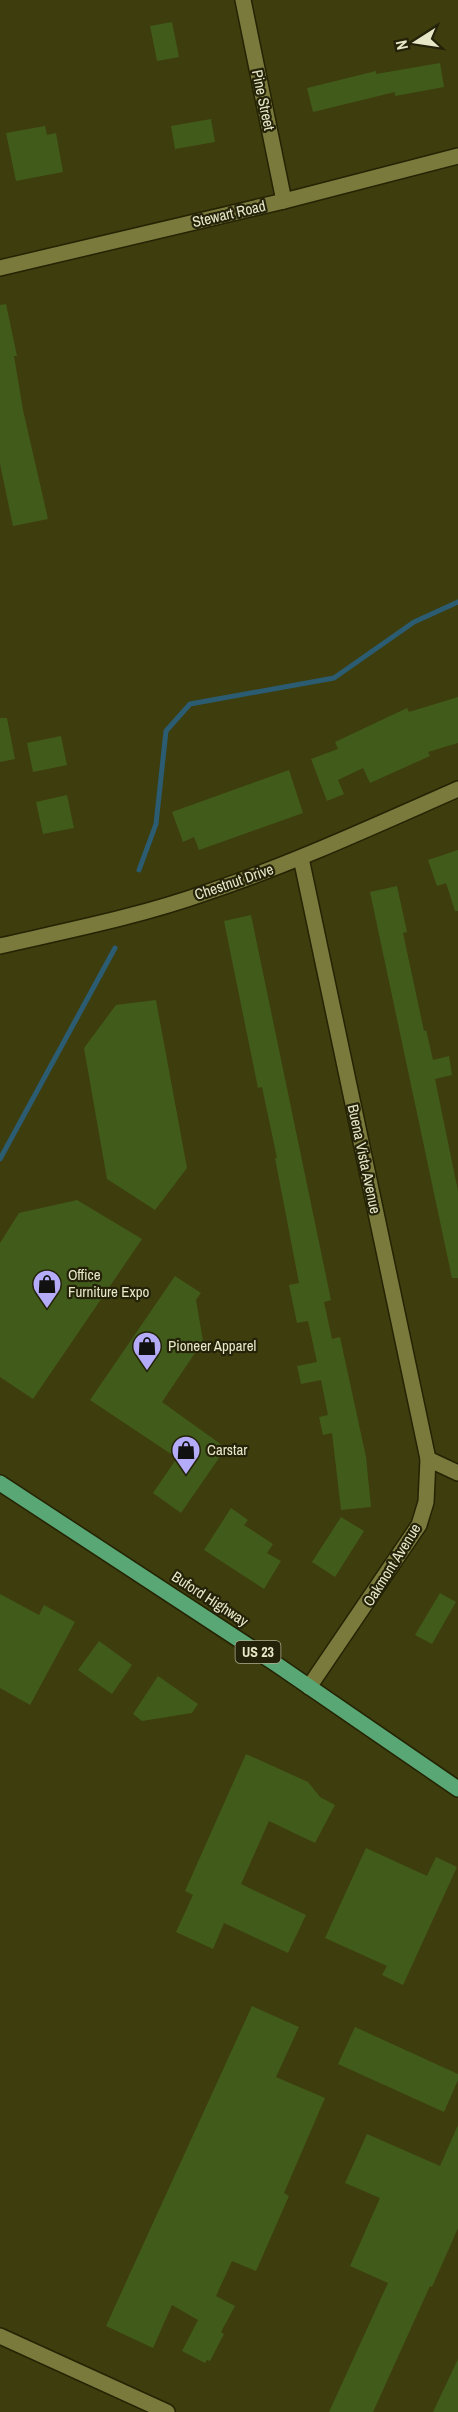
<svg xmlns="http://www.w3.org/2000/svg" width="458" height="2412" font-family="'Archivo Narrow',sans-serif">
	<rect width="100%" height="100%" fill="#3e3d0d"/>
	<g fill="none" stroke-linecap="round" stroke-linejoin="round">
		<g stroke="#2b5c71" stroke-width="5">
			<polyline points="139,870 156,824 166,731 190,704 334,678 414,622 458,602"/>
			<polyline points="0,1159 115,948"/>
		</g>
	</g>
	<g fill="#415b1b">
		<polygon points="172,22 179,57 157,61 150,26"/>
		<polygon points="440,63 444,87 395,96 395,92 313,112 307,88 376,71 376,74"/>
		<polygon points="211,119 215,142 175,149 171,126"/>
		<polygon points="45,126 47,135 56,133 63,172 16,181 6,133"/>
		<polygon points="6,304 17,356 14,356 23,410 48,519 13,526 0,464 0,305"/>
		<polygon points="458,697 458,743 428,752 430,756 370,783 363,768 338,780 344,794 327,801 311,759 338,749 335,742 407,708 409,712"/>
		<polygon points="0,718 7,718 15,759 0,762"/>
		<polygon points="61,736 67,765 33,772 27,743"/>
		<polygon points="289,770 303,813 199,850 194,837 183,842 172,812"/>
		<polygon points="67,795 74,828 43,834 36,802"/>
		<polygon points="458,850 458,911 455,911 446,883 437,886 428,860"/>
		<polygon points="397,886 407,932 403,933 424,1031 426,1030 433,1060 449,1056 452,1075 435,1079 458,1191 458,1278 452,1278 370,892"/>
		<polygon points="251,915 331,1300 324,1302 332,1339 340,1337 366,1457 371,1507 341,1510 332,1433 323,1435 319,1417 328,1415 321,1380 301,1384 297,1366 317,1362 308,1321 297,1323 289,1285 299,1283 275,1158 277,1158 262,1087 258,1088 224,921"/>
		<polygon points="156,1000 187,1168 155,1210 107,1179 84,1048 116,1005"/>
		<polygon points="77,1200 142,1239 33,1399 0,1377 0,1243 19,1213"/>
		<polygon points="175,1276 201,1293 196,1300 203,1341 162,1402 226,1448 181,1513 153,1493 177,1458 90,1400"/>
		<polygon points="231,1508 248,1520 244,1525 273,1544 267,1553 281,1561 264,1589 204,1550"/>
		<polygon points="341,1517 364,1531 335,1577 312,1562"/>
		<polygon points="440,1593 456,1602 432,1644 415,1635"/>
		<polygon points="0,1594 39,1615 44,1605 75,1622 30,1705 0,1688"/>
		<polygon points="99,1641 132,1665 112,1694 78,1670"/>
		<polygon points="158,1676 198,1704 192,1713 142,1721 133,1714"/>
		<polygon points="246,1754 308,1782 320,1797 335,1805 315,1843 269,1821 241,1884 306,1915 288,1953 224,1923 213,1949 176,1932 193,1895 185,1891"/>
		<polygon points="366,1848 427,1876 436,1857 457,1867 403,1985 382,1975 387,1966 325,1938"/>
		<polygon points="252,2006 299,2027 276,2077 325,2098 284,2193 289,2196 256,2271 232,2261 216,2296 235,2306 221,2332 224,2334 210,2361 207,2360 205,2363 182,2351 198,2320 172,2305 153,2348 106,2326"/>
		<polygon points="355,2027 458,2074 458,2080 444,2112 338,2064"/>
		<polygon points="458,2125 458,2228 432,2287 430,2286 373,2412 329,2412 388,2283 350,2266 380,2198 345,2183 367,2134 440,2166"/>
		<polygon points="458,2359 458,2412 433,2412"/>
	</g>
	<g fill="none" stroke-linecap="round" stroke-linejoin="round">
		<g stroke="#242303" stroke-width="18">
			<g id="street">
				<polyline points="243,0 284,201"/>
				<polyline points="0,268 284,201 458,156"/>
				<polyline points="301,858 428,1459 426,1502 419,1525 309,1687"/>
				<path d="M0 946C70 930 141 916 208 892 294 863 376 825 458 789"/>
				<polyline points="428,1459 458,1473"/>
			</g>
		</g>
		<g stroke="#242303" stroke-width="18">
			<polyline id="secondary" points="0,2336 167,2412"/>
		</g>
		<g stroke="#242303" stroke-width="18">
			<polyline id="primary" points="0,1483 276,1664 458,1789"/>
		</g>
		<use href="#street" stroke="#7a7a3d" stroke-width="15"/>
		<use href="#secondary" stroke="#7a7a3d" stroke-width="15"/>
		<use href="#primary" stroke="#5aa776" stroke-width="15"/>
	</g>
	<defs>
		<g id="shop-pin" transform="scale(1.5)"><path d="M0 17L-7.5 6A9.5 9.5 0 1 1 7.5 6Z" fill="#b4acf9" stroke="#24230a"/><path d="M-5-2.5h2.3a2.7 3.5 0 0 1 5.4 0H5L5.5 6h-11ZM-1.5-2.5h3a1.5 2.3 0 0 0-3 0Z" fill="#111"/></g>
	</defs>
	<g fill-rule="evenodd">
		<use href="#shop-pin" x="47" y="1284"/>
		<use href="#shop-pin" x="147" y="1346"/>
		<use href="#shop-pin" x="186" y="1450"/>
	</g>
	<g text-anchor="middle" stroke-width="4.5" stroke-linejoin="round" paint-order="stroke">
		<rect fill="#24230a" stroke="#acad8f" stroke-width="1.5" x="235.5" y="1641" width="45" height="22" rx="4.5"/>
		<g font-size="14" font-weight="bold" fill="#e7e8c8">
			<text x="258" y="1657">US 23</text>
		</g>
		<g font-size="15" fill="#e7e8c8" stroke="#24230a">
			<text transform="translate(263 100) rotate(78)" y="5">Pine Street</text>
			<text transform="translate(229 214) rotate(-13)" y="5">Stewart Road</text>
			<text transform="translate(234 882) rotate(-19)" y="5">Chestnut Drive</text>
			<text transform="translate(364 1159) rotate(78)" y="5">Buena Vista Avenue</text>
			<text transform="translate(392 1565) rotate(-58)" y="5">Oakmont Avenue</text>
			<text transform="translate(210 1599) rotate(33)" y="5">Buford Highway</text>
		</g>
		<g font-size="15" fill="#e7e8c8" stroke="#24230a" text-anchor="start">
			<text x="68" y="1280">Office<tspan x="68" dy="17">Furniture Expo</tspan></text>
			<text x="168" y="1351">Pioneer Apparel</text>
			<text x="207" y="1455">Carstar</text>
		</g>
	</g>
	<g transform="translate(416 42) rotate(258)" stroke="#24230a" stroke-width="4.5" paint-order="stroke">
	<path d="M0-4.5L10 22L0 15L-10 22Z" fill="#e7e8c8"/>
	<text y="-9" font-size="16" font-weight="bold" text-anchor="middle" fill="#e7e8c8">N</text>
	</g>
</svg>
